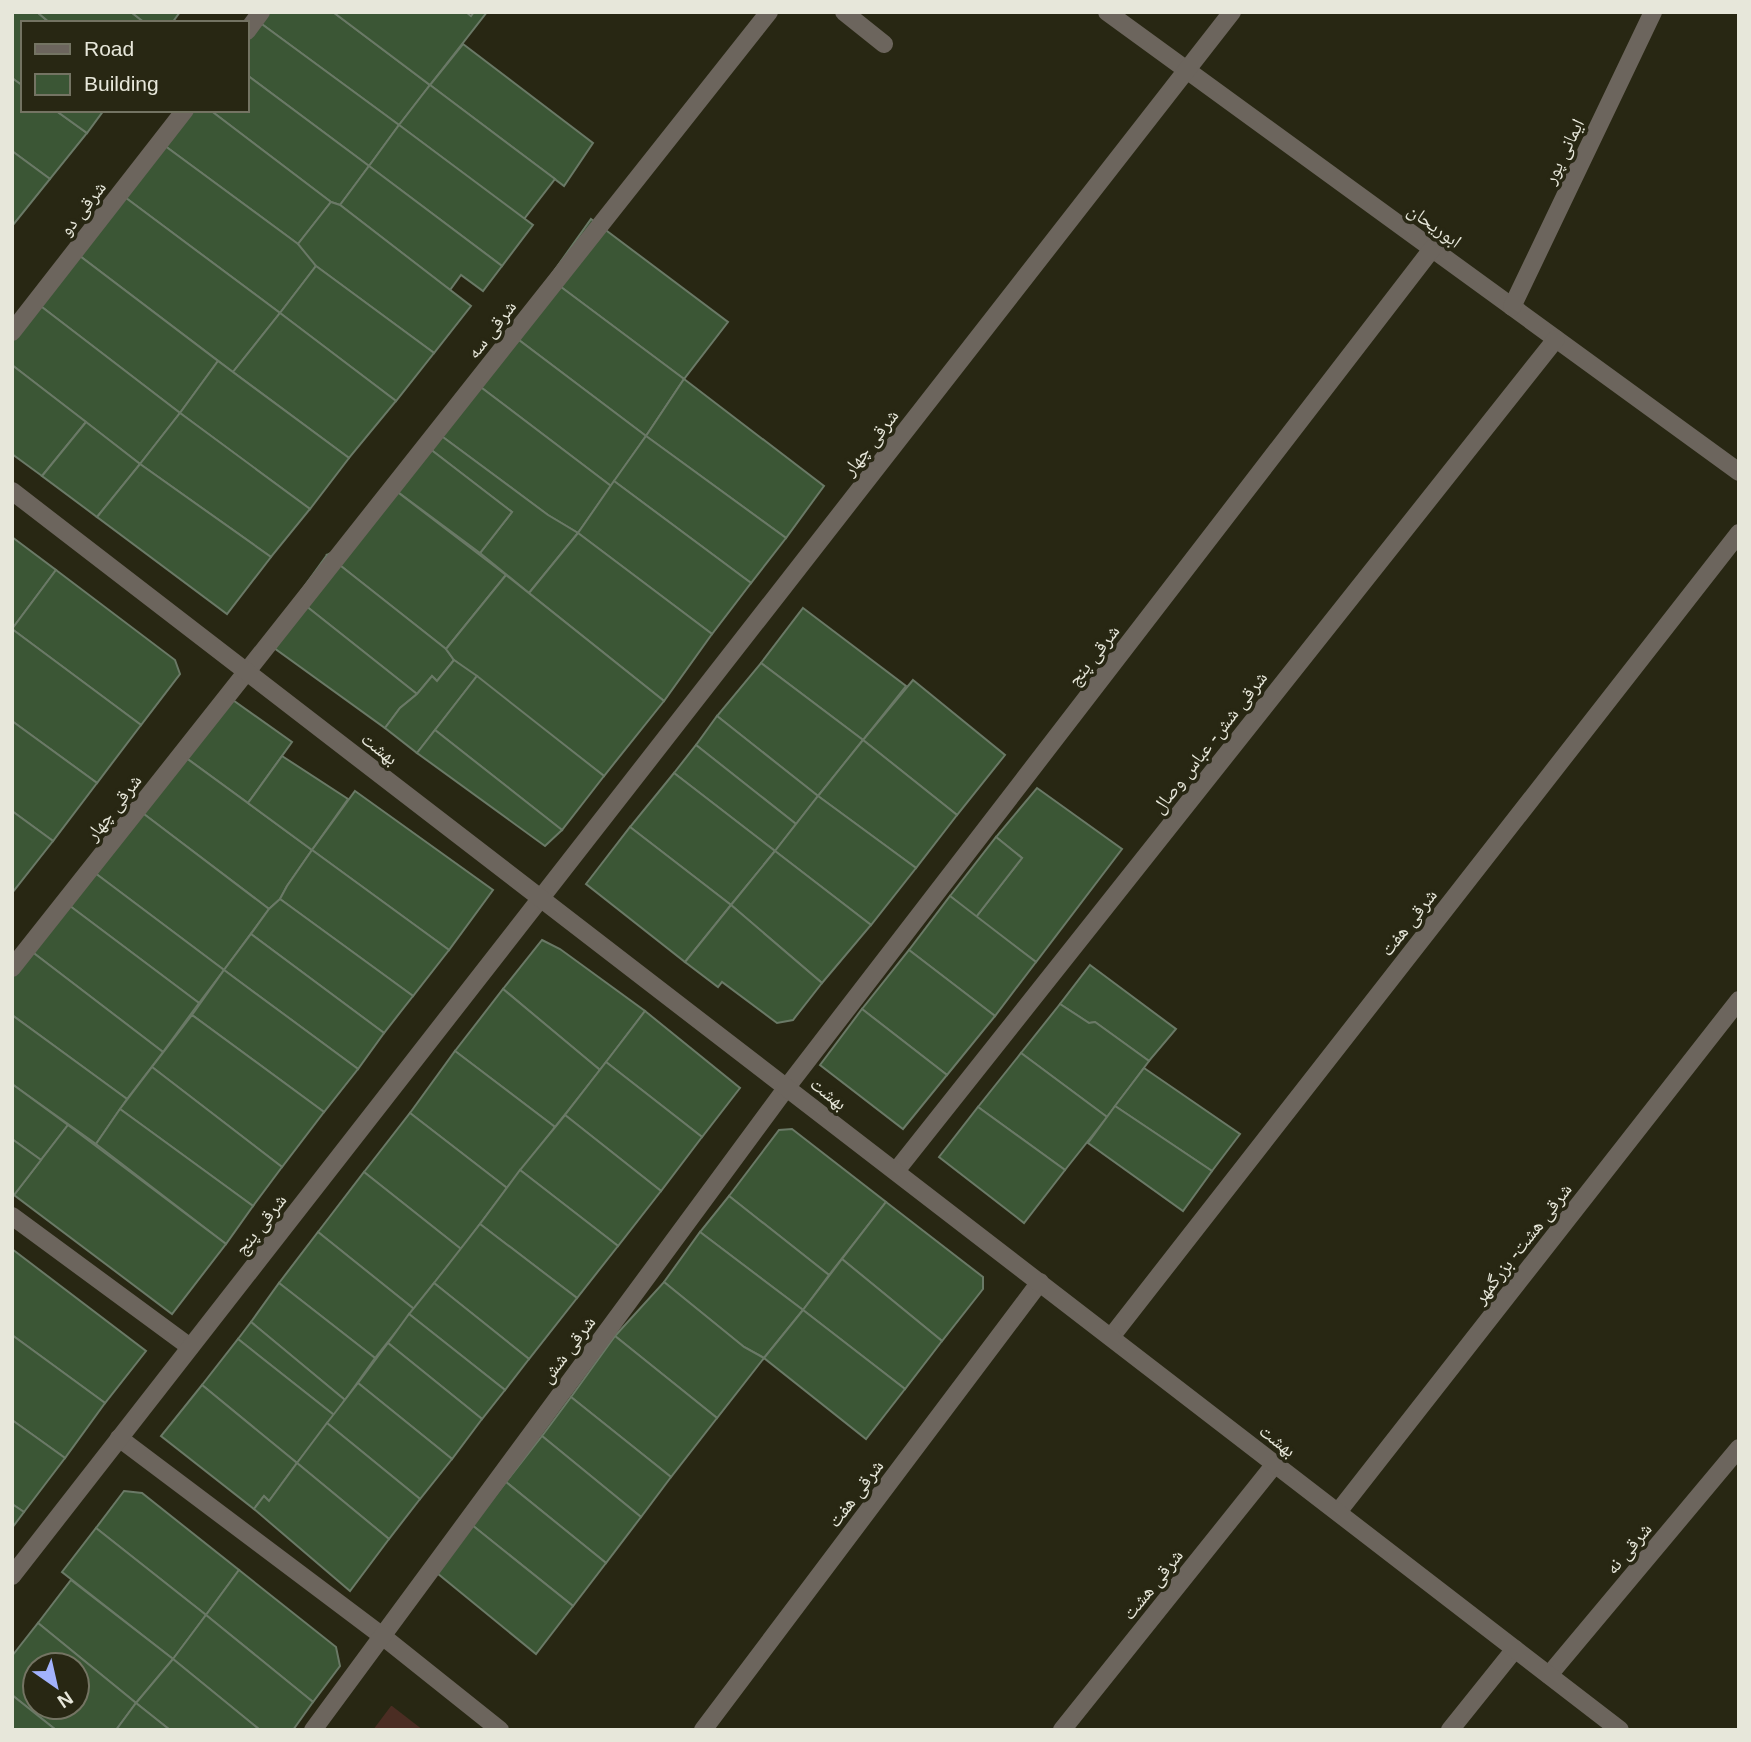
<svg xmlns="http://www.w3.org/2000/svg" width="1751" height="1742" font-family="Arial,'Noto Naskh Arabic',sans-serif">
	<rect width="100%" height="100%" fill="#282713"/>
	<polygon fill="#4b2d23" points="391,1706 392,1706 423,1730 373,1730"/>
	<g fill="#3b5635" stroke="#6a7966" stroke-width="2" fill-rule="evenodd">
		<polygon points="12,12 37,12 50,23 23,23 23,86 12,78"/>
		<polygon points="37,12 131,12 145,23 50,23"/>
		<polygon points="131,12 180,12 172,23 145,23"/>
		<polygon points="267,12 333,12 430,85 399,125 259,22"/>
		<polygon points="333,12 466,12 471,16 474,12 487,12 430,85"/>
		<polygon points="259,22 399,125 369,166 247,75 247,38"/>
		<polygon points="463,44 593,143 564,186 430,85"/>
		<polygon points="247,75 369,166 340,205 331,202 210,110 247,110"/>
		<polygon points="12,78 23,86 23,110 55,110 87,133 50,179 12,151"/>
		<polygon points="430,85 555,179 524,219 399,125"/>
		<polygon points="55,110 104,110 87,133"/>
		<polygon points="189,110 210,110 331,202 298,244 161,143"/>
		<polygon points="399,125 533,225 502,266 369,166"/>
		<polygon points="161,143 298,244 310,256 316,266 280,313 122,195"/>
		<polygon points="12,151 50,179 13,225 12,224"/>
		<polygon points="369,166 502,266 483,291 461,275 450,290 340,205"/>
		<polygon points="122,195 280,313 233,372 72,250"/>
		<polygon points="331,202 340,205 471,306 434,353 316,266 298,244"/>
		<polygon points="591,219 728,322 684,379 549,278"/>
		<polygon points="72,250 218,361 180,413 38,304"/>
		<polygon points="316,266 434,353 396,401 280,313"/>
		<polygon points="549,278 684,379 646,436 507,331"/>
		<polygon points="38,304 180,413 140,464 12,365 12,337"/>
		<polygon points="280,313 396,401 349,458 233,372"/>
		<polygon points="507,331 646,436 611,486 470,379"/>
		<polygon points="218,361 349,458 310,509 180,413"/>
		<polygon points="12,365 86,422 42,476 12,454"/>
		<polygon points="470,379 611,486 578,533 548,515 432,429"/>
		<polygon points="684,379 824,486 786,538 646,436"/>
		<polygon points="180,413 310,509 271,557 140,464"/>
		<polygon points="86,422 140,464 97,517 42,476"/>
		<polygon points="432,429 548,515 578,533 529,593 480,553 512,512 421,442"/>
		<polygon points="646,436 786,538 751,583 614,481"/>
		<polygon points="421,442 512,512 480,553 387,484"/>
		<polygon points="140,464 271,557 227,614 97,517"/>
		<polygon points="614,481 751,583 712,634 578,533"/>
		<polygon points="387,484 506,575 446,649 327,555 336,550"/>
		<polygon points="578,533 712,634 664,701 529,593"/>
		<polygon points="12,537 56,570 12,629"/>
		<polygon points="327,555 446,649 454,660 437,681 432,676 417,694 296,598"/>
		<polygon points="56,570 175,660 180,674 141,725 12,629"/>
		<polygon points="506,575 664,701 604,776 454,660 446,649"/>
		<polygon points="296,598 417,694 400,708 385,728 263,640"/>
		<polygon points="803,608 906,686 863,740 761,663"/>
		<polygon points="12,629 141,725 97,783 12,721"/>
		<polygon points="454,660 477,676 417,753 385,728 400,708 417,694 432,676 437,681"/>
		<polygon points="761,663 863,740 818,796 717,716"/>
		<polygon points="477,676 604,776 562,830 435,730"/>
		<polygon points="913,680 1005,755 957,815 863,740"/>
		<polygon points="223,693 292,742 248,803 178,752"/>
		<polygon points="717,716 818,796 796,824 696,745"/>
		<polygon points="12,721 97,783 53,841 12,811"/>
		<polygon points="435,730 562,830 545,846 417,753"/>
		<polygon points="863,740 957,815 916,868 818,796"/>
		<polygon points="696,745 796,824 775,851 674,773"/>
		<polygon points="178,752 312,850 287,886 280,899 269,909 136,808"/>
		<polygon points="282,756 348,799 312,850 248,803"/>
		<polygon points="674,773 775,851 731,905 630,827"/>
		<polygon points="1037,788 1122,849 1036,962 976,917 1022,858 996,837"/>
		<polygon points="355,791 493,890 449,950 312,850"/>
		<polygon points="818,796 916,868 871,925 775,851"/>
		<polygon points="136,808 269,909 224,970 91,870"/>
		<polygon points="12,811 53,841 12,893"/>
		<polygon points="630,827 731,905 685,962 586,884"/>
		<polygon points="996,837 1022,858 976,917 950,896"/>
		<polygon points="312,850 449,950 413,996 280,899 287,886"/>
		<polygon points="775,851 871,925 822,983 731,905"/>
		<polygon points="91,870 224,970 199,1003 66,903"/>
		<polygon points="950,896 1036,962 995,1016 909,950"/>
		<polygon points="280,899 413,996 384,1033 251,934 269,909"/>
		<polygon points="66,903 199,1003 163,1052 31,951"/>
		<polygon points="731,905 822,983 793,1020 777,1023 722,982 718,987 685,962"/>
		<polygon points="251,934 384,1033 358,1069 224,970"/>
		<polygon points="542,940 560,949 645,1011 600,1070 503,989"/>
		<polygon points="909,950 995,1016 947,1075 862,1009"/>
		<polygon points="31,951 163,1052 127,1099 12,1015 12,974"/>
		<polygon points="1090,965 1176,1029 1149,1061 1095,1022 1089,1023 1060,1004"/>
		<polygon points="224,970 358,1069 324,1112 192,1015"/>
		<polygon points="503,989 600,1070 555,1127 455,1051"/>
		<polygon points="1060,1004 1089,1023 1095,1022 1149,1061 1107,1117 1021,1053"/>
		<polygon points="862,1009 947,1075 903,1129 820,1065"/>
		<polygon points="645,1011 740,1088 702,1137 606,1062"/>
		<polygon points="12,1015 127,1099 96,1144 12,1084"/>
		<polygon points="192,1015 324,1112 282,1167 152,1067"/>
		<polygon points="455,1051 555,1127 507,1188 410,1113"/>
		<polygon points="1021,1053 1107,1117 1065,1170 978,1107"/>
		<polygon points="606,1062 702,1137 661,1191 565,1115"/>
		<polygon points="152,1067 282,1167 253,1206 120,1109"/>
		<polygon points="1144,1068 1240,1134 1212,1171 1115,1106"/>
		<polygon points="12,1084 68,1125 41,1160 12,1139"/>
		<polygon points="1115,1106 1212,1171 1183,1211 1088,1143"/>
		<polygon points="978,1107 1065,1170 1024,1223 939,1157"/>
		<polygon points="120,1109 253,1206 226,1244 96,1144"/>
		<polygon points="410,1113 507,1188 461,1249 364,1172"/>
		<polygon points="565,1115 661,1191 618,1246 520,1170"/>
		<polygon points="68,1125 226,1244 172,1314 14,1195"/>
		<polygon points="792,1129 886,1202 829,1275 729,1196 779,1130"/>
		<polygon points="12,1139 41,1160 14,1195 12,1194"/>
		<polygon points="520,1170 618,1246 577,1298 480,1224"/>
		<polygon points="364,1172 461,1249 414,1309 318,1232"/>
		<polygon points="729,1196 829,1275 803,1310 700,1232"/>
		<polygon points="886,1202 983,1277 983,1289 942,1341 842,1259"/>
		<polygon points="480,1224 577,1298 529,1359 434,1283"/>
		<polygon points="318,1232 414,1309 375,1358 279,1283"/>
		<polygon points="700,1232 803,1310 764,1358 744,1347 664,1282"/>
		<polygon points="12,1249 146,1351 105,1403 12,1335"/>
		<polygon points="842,1259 942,1341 905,1389 803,1310"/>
		<polygon points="664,1282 744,1347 764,1358 717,1418 615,1336"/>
		<polygon points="279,1283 375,1358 345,1400 251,1322"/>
		<polygon points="434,1283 529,1359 505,1390 409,1314"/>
		<polygon points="803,1310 905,1389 866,1439 764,1358"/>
		<polygon points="409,1314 505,1390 482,1419 388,1343"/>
		<polygon points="251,1322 345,1400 334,1415 238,1339"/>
		<polygon points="12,1335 105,1403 65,1458 12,1420"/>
		<polygon points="615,1336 717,1418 671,1477 571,1397"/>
		<polygon points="238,1339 334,1415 297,1463 202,1385"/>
		<polygon points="388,1343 482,1419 452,1459 358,1383"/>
		<polygon points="358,1383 452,1459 420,1499 327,1423"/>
		<polygon points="202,1385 297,1463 269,1501 264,1496 254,1509 161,1436"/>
		<polygon points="571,1397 671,1477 641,1517 542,1436"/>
		<polygon points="12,1420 65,1458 24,1512 12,1504"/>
		<polygon points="327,1423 420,1499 389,1539 297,1463"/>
		<polygon points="542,1436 641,1517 606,1563 506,1482"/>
		<polygon points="297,1463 389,1539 350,1591 254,1509 264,1496 269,1501"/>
		<polygon points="506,1482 606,1563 573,1606 472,1525"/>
		<polygon points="124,1491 142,1493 239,1570 206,1615 96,1528"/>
		<polygon points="12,1504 24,1512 12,1528"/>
		<polygon points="472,1525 573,1606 536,1654 437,1573"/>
		<polygon points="96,1528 206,1615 173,1659 62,1572"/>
		<polygon points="239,1570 336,1647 340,1666 313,1702 206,1615"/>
		<polygon points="71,1580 173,1659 136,1703 38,1623"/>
		<polygon points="206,1615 313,1702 293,1730 260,1730 173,1659"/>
		<path d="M38 1623 136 1703 116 1730H56L12 1695V1656ZM35 1665H77V1707H35Z"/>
		<polygon points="173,1659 260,1730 170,1730 136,1703"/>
		<polygon points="12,1695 56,1730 12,1730"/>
		<polygon points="136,1703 170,1730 116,1730"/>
	</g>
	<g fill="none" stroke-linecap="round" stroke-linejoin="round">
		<g stroke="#6c655d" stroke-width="18">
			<polyline points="844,12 884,44"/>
			<polyline points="1107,12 1739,472"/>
			<polyline points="247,31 261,12"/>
			<polyline points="1512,307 1653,12"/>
			<polyline points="12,332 185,110"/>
			<polyline points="12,968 769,12"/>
			<polyline points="896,1171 1556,339"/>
			<polyline points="12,1216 190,1347"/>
			<polyline points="1111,1337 1739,533"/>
			<polyline points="119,1438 381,1635 500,1730"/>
			<polyline points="1338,1512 1739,1000"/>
			<polyline points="12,1576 1232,12"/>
			<polyline points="1549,1675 1739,1448"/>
			<polyline points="313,1730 787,1087 1432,249"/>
			<polyline points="703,1730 1040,1282"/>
			<polyline points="1062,1730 1275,1464"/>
			<polyline points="1450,1730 1515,1649"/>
		</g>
		<polyline stroke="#6c655d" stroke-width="18" points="12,491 1620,1730"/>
	</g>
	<g text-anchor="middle" stroke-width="7" stroke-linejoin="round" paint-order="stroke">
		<g font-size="19" fill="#e7e7da" stroke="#282713">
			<text transform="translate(1563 151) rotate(-64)" y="7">ایمانی پور</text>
			<text transform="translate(82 208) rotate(-52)" y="7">شرقی دو</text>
			<text transform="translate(1435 225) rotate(36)" y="7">ابوریحان</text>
			<text transform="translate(491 329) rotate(-52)" y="7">شرقی سه</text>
			<text transform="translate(870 442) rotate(-52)" y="7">شرقی چهار</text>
			<text transform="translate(1093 655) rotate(-52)" y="7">شرقی پنج</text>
			<text transform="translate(1209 742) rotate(-52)" y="7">شرقی شش- عباس وصال</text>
			<text transform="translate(380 748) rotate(38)" y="7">بهشت</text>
			<text transform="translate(113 807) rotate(-52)" y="7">شرقی چهار</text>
			<text transform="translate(1408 922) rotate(-52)" y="7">شرقی هفت</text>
			<text transform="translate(829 1093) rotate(38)" y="7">بهشت</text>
			<text transform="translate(260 1224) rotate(-52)" y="7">شرقی پنج</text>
			<text transform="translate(1522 1243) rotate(-52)" y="7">شرقی هشت- بزرگمهر</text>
			<text transform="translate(567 1349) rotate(-53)" y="7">شرقی شش</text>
			<text transform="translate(1278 1440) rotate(38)" y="7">بهشت</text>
			<text transform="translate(855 1493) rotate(-53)" y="7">شرقی هفت</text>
			<text transform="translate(1628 1548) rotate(-50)" y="7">شرقی نه</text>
			<text transform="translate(1152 1584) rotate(-51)" y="7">شرقی هشت</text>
		</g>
	</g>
	<rect width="1751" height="1742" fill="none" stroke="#e7e7da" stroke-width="28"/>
	<rect x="21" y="21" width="228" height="91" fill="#282713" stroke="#747463" stroke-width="2"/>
	<rect x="35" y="44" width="35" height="10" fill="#6c655d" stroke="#747463" stroke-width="2"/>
	<text x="84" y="56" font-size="21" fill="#e7e7da">Road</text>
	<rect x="35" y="74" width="35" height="21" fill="#3b5635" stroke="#747463" stroke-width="2"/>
	<text x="84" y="91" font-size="21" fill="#e7e7da">Building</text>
	<g transform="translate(56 1686) rotate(146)"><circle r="33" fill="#282713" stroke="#747463" stroke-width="2"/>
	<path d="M0-5L12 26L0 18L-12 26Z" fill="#a2b2fd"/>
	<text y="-10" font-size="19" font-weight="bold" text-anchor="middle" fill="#e7e7da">N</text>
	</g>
</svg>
